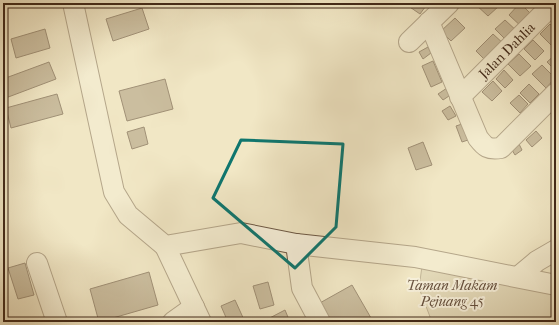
<svg xmlns="http://www.w3.org/2000/svg" width="559" height="325" font-family="'IM FELL French Canon',serif">
	<rect width="100%" height="100%" fill="#f1e7c5"/>
	<filter id="stains"><feTurbulence type="fractalNoise" baseFrequency=".005" numOctaves="4"/><feColorMatrix values="0 0 0 0 .2 0 0 0 0 .09 0 0 0 0 .02 0 0 0 .5 -.17"/></filter>
	<radialGradient id="worn" r=".72"><stop offset=".6" stop-color="#630" stop-opacity="0"/><stop offset="1" stop-color="#630" stop-opacity=".3"/></radialGradient>
	<polygon fill="#d3c7a8" stroke="#8a7860" points="423,259 556,285 556,322 432,322 419,288"/>
	<g fill="#9d8c72" stroke="#412919">
		<polygon points="404,3 428,3 420,14"/>
		<polygon points="474,3 496,3 499,6 488,16"/>
		<polygon points="520,3 535,18 524,29 509,15"/>
		<polygon points="529,3 549,3 539,13"/>
		<polygon points="142,8 149,29 113,41 106,19"/>
		<polygon points="455,18 465,28 451,41 441,31"/>
		<polygon points="505,20 519,33 509,43 495,29"/>
		<polygon points="550,24 556,30 556,44 553,47 540,34"/>
		<polygon points="45,29 50,48 16,58 11,39"/>
		<polygon points="493,34 505,45 487,62 476,51"/>
		<polygon points="533,40 544,51 535,60 524,49"/>
		<polygon points="428,47 431,53 423,59 419,52"/>
		<polygon points="519,54 531,66 520,76 508,64"/>
		<polygon points="556,54 556,71 547,62"/>
		<polygon points="433,61 442,82 431,87 422,66"/>
		<polygon points="49,62 56,79 3,99 3,79"/>
		<polygon points="542,65 555,78 546,88 532,74"/>
		<polygon points="504,70 513,80 505,88 496,79"/>
		<polygon points="165,79 173,109 127,121 119,91"/>
		<polygon points="493,81 502,91 492,101 482,92"/>
		<polygon points="529,84 539,94 530,103 520,93"/>
		<polygon points="447,88 452,94 443,100 438,94"/>
		<polygon points="57,94 63,114 11,128 6,108"/>
		<polygon points="519,95 528,104 520,113 510,103"/>
		<polygon points="450,106 456,116 448,120 442,111"/>
		<polygon points="556,107 556,119 550,113"/>
		<polygon points="462,124 468,140 462,142 456,126"/>
		<polygon points="144,127 148,144 132,149 127,132"/>
		<polygon points="536,131 542,138 532,147 526,140"/>
		<polygon points="517,140 522,150 515,155 509,145"/>
		<polygon points="423,142 432,165 416,170 408,148"/>
		<polygon points="25,263 34,295 18,299 8,268"/>
		<polygon points="149,272 158,305 99,322 90,289"/>
		<polygon points="268,282 274,305 260,309 253,286"/>
		<polygon points="3,284 7,298 3,300"/>
		<polygon points="352,285 371,318 363,322 329,322 318,304"/>
		<polygon points="235,300 245,322 228,322 221,306"/>
		<polygon points="285,310 290,322 262,322"/>
		<polygon points="42,319 42,322 19,322 19,321"/>
	</g>
	<g fill="none" stroke-linecap="round" stroke-linejoin="round">
		<g stroke="#6d5844" stroke-width="22">
			<g id="minor">
				<polyline points="73,3 114,192 128,215 165,246 241,233 296,244 415,257 556,285"/>
				<path d="M429 22 478 138C485 147 488 150 501 148L556 93"/>
				<polyline points="409,42 449,3"/>
				<path id="s1" d="M460 97 554 3"/>
				<polyline points="296,244 302,288 320,322"/>
				<polyline points="165,246 201,322"/>
				<polyline points="37,263 57,322"/>
				<polyline points="518,277 537,261 556,250"/>
				<polyline points="173,322 194,307"/>
			</g>
		</g>
		<use href="#minor" stroke="#f6efd9" stroke-width="20"/>
	</g>
	<path d="M0 0H559V325H0ZM241 140 343 144 336 227 295 268 213 198Z" fill="#f1e7c5" fill-opacity=".55" fill-rule="evenodd"/>
	<path fill="none" stroke="#0f766e" stroke-width="3" stroke-linejoin="round" d="M241 140 343 144 336 227 295 268 213 198Z"/>
	<g text-anchor="middle" stroke-width="4" stroke-linejoin="round" paint-order="stroke">
		<g font-size="14" fill="#412919" stroke="#f6efd9">
			<text dy="5" stroke="none"><textPath href="#s1" startOffset="66">Jalan Dahlia</textPath></text>
		</g>
		<g font-size="14" font-style="italic" fill="#66503d" stroke="#f6efd9">
			<text x="452" y="290">Taman Makam<tspan x="452" dy="16">Pejuang 45</tspan></text>
		</g>
	</g>
	<rect width="559" height="325" fill="none" stroke="#f1e7c5" stroke-width="16"/>
	<rect x="4" y="4" width="551" height="317" fill="none" stroke="#412919" stroke-width="2"/>
	<rect x="8" y="8" width="543" height="309" fill="none" stroke="#412919"/>
	<rect width="100%" height="100%" filter="url(#stains)"/>
	<rect width="100%" height="100%" fill="url(#worn)"/>
</svg>
